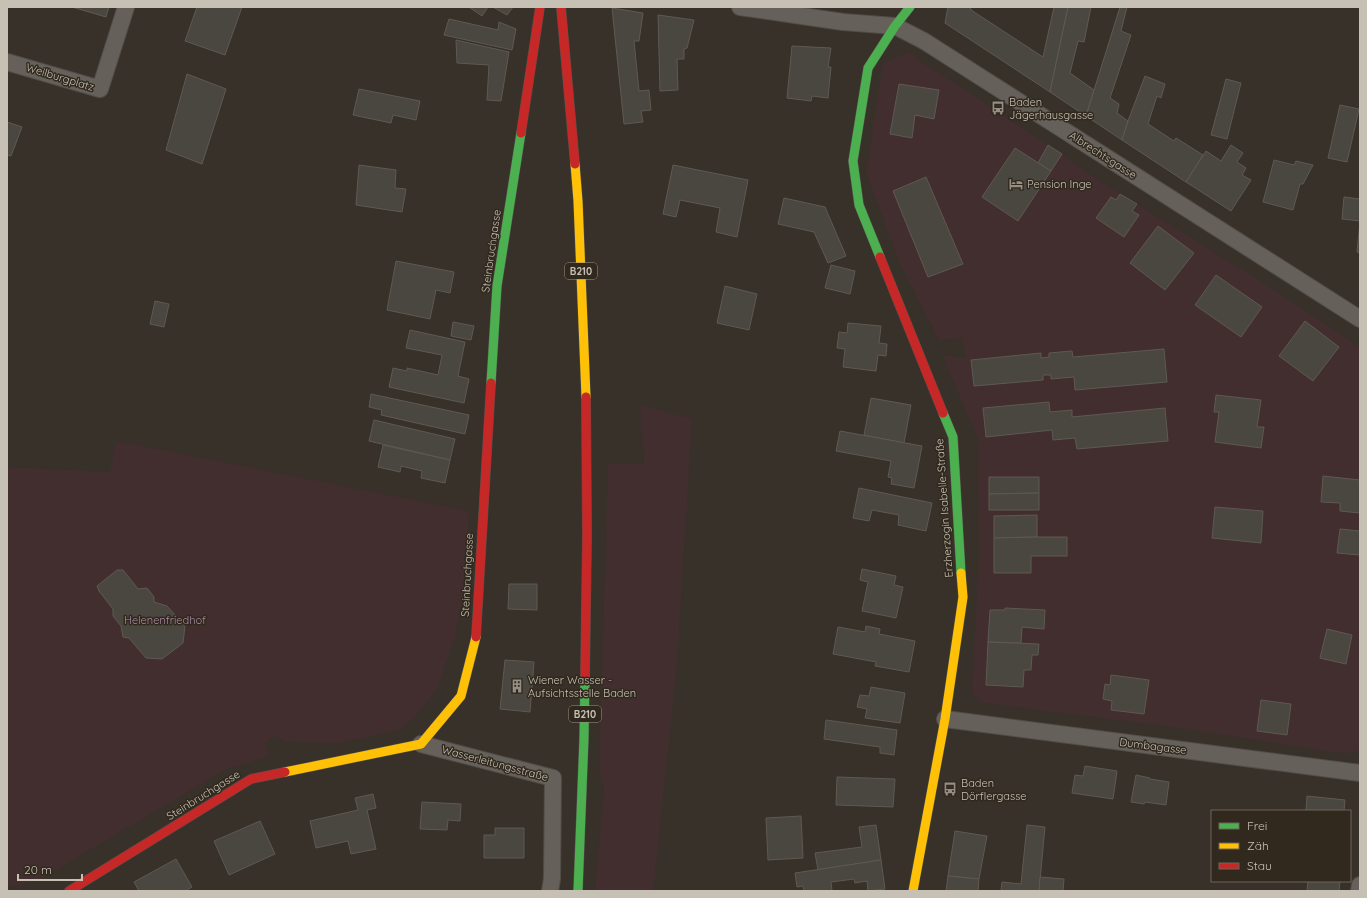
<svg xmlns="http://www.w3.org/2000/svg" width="1367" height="898" font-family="Quicksand,sans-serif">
	<rect width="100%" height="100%" fill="#37312a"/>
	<g fill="#422e2e">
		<polygon points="909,52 920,61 976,97 1097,179 1252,276 1360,347 1359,751 1346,754 1187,729 978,702 972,692 979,558 978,439 942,355 966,358 962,337 939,340 900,264 866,173 883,63"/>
		<polygon points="640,405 692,419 677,664 653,891 595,891 604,789 599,768 608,464 644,464"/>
		<polygon points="116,441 469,511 466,576 455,637 436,692 413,719 399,730 339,743 285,742 277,736 265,743 270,756 226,769 39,880 17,886 7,885 7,467 110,472"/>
	</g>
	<g fill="#4a4640" stroke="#5f5952">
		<polygon points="72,7 109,7 106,17"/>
		<polygon points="197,7 242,7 225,55 185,41"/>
		<polygon points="469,7 488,7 482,16"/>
		<polygon points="493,7 513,7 507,15"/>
		<polygon points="948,7 970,7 971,10 1043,57 1054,7 1068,7 1050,92 945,23"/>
		<polygon points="1068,7 1091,7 1084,42 1078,41 1070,73 1094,90 1086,116 1050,92"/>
		<polygon points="1120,7 1127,7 1121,31 1131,35 1110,98 1119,104 1117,113 1128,121 1122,140 1086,116"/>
		<polygon points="612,8 643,13 639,41 634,41 639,91 649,90 651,110 641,111 643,122 624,124"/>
		<polygon points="658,15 694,20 687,48 684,49 684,59 677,59 678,90 660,91"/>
		<polygon points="449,19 498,30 499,22 516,29 512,50 444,35"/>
		<polygon points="456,40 509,52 501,101 487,100 489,65 457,63"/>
		<polygon points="792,46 831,48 828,67 831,67 828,98 812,96 811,101 787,98"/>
		<polygon points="187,74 226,89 202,164 166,150"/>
		<polygon points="1145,76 1165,84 1161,98 1157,96 1148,124 1174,141 1176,138 1203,155 1186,182 1122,140 1128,121"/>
		<polygon points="1226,79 1241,83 1227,139 1211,135"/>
		<polygon points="899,84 939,90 934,119 915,115 912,138 890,134"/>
		<polygon points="359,89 420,101 416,120 393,115 391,123 353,115"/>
		<polygon points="1340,105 1359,109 1347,162 1328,158"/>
		<polygon points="7,122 22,127 11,156 7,155"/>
		<polygon points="1048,145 1062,154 1051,171 1038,163"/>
		<polygon points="1231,145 1243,153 1237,162 1246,168 1242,175 1251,180 1231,211 1186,182 1206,151 1221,161"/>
		<polygon points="1015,148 1051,171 1018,221 982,197"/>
		<polygon points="1274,160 1294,165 1296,161 1313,165 1303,184 1300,184 1293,210 1263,202"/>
		<polygon points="359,165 396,170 395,188 406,189 402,212 356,205"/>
		<polygon points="673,165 748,180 737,237 716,232 720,208 680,200 676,217 663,214"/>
		<polygon points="926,177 963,264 928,277 893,191"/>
		<polygon points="1120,194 1137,204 1132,211 1139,215 1124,237 1096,218 1111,197 1116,200"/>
		<polygon points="1344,197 1360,199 1360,221 1342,219"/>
		<polygon points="784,198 825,207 846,256 828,263 814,232 778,224"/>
		<polygon points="1360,222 1360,253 1357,252"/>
		<polygon points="1158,226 1194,253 1165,290 1130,263"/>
		<polygon points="396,261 454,272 450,293 436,290 430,319 387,310"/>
		<polygon points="831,265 855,271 850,294 825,288"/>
		<polygon points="1216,275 1262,307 1241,337 1195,305"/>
		<polygon points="725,286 757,294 749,330 717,323"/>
		<polygon points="155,301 169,304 164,327 150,324"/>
		<polygon points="1305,321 1339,347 1313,381 1279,356"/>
		<polygon points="453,322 474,326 471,340 451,336"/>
		<polygon points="848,323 881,326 879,343 887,344 886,356 878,355 876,371 843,367 845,349 837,348 839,332 847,333"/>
		<polygon points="410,330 465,342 458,376 469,379 464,403 389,387 393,368 407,371 407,368 438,375 442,355 406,348"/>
		<polygon points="1164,349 1167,382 1075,390 1074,377 1051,379 1051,375 1043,375 1043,380 974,386 971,360 1041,353 1041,358 1049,357 1049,353 1072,351 1073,357"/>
		<polygon points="371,394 469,415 465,434 381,415 382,410 369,407"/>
		<polygon points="1216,395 1261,400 1257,427 1264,427 1261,448 1215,442 1219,412 1214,412"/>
		<polygon points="871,398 911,405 904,443 864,435"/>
		<polygon points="1049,402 1050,412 1072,410 1072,417 1165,408 1168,441 1077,449 1075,438 1053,440 1052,430 986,437 983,408"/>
		<polygon points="374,420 455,439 450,460 369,441"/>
		<polygon points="840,431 922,446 914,488 891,484 892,478 888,477 891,461 836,451"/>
		<polygon points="383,445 450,460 445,483 421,478 422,471 401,466 400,472 378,467"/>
		<polygon points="1323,476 1360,480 1360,513 1340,511 1340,503 1321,502"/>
		<polygon points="989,477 1039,477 1039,493 989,494"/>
		<polygon points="859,488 932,503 926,531 898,525 899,515 872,510 869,521 853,518"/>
		<polygon points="1039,493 1039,510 989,510 989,494"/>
		<polygon points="1215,507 1263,511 1261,543 1212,538"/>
		<polygon points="1037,515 1037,537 994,538 994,516"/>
		<polygon points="1340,529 1360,531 1360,555 1337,553"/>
		<polygon points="1037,537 1067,537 1067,556 1031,556 1031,573 994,573 994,538"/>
		<polygon points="862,569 896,576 894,585 903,587 896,618 862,611 868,582 860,580"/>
		<polygon points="117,570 123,570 138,589 147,588 154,597 154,602 167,606 185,626 183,643 162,659 146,658 129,638 123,637 121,626 113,616 113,609 99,591 97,586"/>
		<polygon points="509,584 537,584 537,610 508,609"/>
		<polygon points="1005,608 1045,610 1044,629 1022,627 1021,643 988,642 990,610 1005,610"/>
		<polygon points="866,626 880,629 879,634 915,641 909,672 875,666 876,662 833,654 838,627 865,632"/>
		<polygon points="1327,629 1352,635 1346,664 1320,658"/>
		<polygon points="988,642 1039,644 1038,655 1032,655 1031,670 1024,670 1023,687 986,685"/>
		<polygon points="505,660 534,662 530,712 500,709"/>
		<polygon points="1111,675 1149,680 1144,714 1111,710 1112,701 1103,699 1105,684 1110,685"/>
		<polygon points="871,687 905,693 900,723 865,718 867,709 857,707 860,695 869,696"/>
		<polygon points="1261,700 1291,704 1287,735 1257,731"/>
		<polygon points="826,720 897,730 894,755 880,753 880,747 824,739"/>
		<polygon points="1085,766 1117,771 1113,799 1072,793 1075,775 1083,776"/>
		<polygon points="1136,775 1150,778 1150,779 1169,782 1166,805 1145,802 1144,804 1131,802"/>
		<polygon points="837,777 895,779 893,807 836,805"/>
		<polygon points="373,794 376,808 367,810 376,849 351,854 348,841 316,848 310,821 358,810 355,798"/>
		<polygon points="1307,796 1345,800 1344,811 1306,811"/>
		<polygon points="422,802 461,804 460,821 448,820 447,830 420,829"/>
		<polygon points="801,816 803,858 768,860 766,818"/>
		<polygon points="260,821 275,854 229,875 214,841"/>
		<polygon points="876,825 881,860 818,870 815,853 862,847 859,827"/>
		<polygon points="1027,825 1045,827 1039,891 1001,891 1002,882 1021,884"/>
		<polygon points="495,828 524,828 524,858 484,858 484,835 495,835"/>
		<polygon points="955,831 987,836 979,879 948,876"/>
		<polygon points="176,859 192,887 185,891 139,891 134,882"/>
		<polygon points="881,860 885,889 868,891 867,881 855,883 854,879 831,882 832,891 804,891 803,886 797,887 795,873"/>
		<polygon points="948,876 979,879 978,891 946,891"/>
		<polygon points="1040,877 1064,879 1063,891 1039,891"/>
		<polygon points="1308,881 1340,881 1339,891 1307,891"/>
	</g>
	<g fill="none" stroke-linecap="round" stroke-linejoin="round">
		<g stroke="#524d48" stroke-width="18">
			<g id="street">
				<polyline points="740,7 843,22 895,26 924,41 1360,319"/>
				<polyline points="7,62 100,89 126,7"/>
				<polyline points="945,719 1360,773"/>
				<polyline points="421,744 553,778 552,879 550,891"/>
				<polyline points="1359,891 1360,885"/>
			</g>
		</g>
		<g stroke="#524d48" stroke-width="10">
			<g id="fast">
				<polyline points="880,257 859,205 853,161 868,68 895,26 910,7"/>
				<polyline points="491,383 497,286 521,133"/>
				<polyline points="943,413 953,437 961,573"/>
				<polyline points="578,891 584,738 585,678"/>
			</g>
		</g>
		<g stroke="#524d48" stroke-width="10">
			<g id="slow">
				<polyline points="575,164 578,201 586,397"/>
				<polyline points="285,772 421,744 461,696 476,637"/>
				<polyline points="913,891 945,719 963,597 961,573"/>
			</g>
		</g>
		<g stroke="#524d48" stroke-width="10">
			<g id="jam">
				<polyline points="561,7 575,164"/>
				<polyline points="521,133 540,7"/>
				<polyline points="880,257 943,413"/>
				<polyline points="476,637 491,383"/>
				<polyline points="585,678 587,536 586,397"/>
				<polyline points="69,891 251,779 285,772"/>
			</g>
		</g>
		<use href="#street" stroke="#65605a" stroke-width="16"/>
		<use href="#fast" stroke="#4caf50" stroke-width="9"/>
		<use href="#slow" stroke="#ffc107" stroke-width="9"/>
		<use href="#jam" stroke="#c62828" stroke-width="9"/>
	</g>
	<defs>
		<g id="bus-bare" transform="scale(1.08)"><path d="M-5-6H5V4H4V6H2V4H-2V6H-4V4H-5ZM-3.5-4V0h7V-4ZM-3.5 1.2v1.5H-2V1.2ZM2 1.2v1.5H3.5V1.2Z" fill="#958e84" stroke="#31291e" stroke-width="2.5" paint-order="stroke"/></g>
		<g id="hotel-bare" transform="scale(1.08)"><path d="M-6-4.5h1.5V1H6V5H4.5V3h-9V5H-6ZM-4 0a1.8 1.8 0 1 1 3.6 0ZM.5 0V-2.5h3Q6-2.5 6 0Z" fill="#958e84" stroke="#31291e" stroke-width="2.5" paint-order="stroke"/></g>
		<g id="building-bare" transform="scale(1.08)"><path d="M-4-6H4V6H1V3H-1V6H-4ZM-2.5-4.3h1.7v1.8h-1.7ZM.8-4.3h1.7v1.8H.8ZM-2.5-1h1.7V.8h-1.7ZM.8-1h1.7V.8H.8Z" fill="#958e84" stroke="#31291e" stroke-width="2.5" paint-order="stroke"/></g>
	</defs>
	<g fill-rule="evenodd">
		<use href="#bus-bare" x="998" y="108"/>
		<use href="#hotel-bare" x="1016" y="184"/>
		<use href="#building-bare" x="517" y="686"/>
		<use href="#bus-bare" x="950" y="789"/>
	</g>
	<g text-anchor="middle" stroke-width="3" stroke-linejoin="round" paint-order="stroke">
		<g fill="#31291e" stroke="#9a9388" stroke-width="1">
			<rect x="565" y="263" width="32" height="16" rx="3"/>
			<rect x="569" y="706" width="32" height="16" rx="3"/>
		</g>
		<g font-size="10" font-weight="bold" fill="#c7c0b5">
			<text x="581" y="275">B210</text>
			<text x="585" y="718">B210</text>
		</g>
		<g font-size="11" fill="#c7c0b5" stroke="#31291e">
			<text transform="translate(60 77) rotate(17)" y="4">Weilburgplatz</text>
			<text transform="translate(1103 155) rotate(33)" y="4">Albrechtsgasse</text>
			<text transform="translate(491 251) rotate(-82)" y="4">Steinbruchgasse</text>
			<text transform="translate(944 508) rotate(-94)" y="4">Erzherzogin Isabelle-Straße</text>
			<text transform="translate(467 575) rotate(-87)" y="4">Steinbruchgasse</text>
			<text transform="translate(1153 746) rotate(7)" y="4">Dumbagasse</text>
			<text transform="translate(495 763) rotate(15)" y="4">Wasserleitungsstraße</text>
			<text transform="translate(203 795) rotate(-32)" y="4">Steinbruchgasse</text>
		</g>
		<g font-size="11" fill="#c7c0b5" stroke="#31291e" text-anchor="start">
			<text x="1009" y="106">Baden<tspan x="1009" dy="13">Jägerhausgasse</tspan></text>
			<text x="1027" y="188">Pension Inge</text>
			<text x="528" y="684">Wiener Wasser -<tspan x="528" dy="13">Aufsichtsstelle Baden</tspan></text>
			<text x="961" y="787">Baden<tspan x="961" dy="13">Dörflergasse</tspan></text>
		</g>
		<g font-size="11" fill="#ac8aa5" stroke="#31291e">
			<text x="165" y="624">Helenenfriedhof</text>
		</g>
	</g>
	<rect width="1367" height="898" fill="none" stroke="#c7c0b5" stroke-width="16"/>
	<rect x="1211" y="810" width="140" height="72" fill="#31291e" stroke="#6d655a"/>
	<rect x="1219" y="823" width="20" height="6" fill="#4caf50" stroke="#6d655a"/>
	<text x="1247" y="830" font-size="12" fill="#c7c0b5">Frei</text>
	<rect x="1219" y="843" width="20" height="6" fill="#ffc107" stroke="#6d655a"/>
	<text x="1247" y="850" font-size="12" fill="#c7c0b5">Zäh</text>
	<rect x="1219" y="863" width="20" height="6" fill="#c62828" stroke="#6d655a"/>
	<text x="1247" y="870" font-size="12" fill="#c7c0b5">Stau</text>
	<path d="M18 874v6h64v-6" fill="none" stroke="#c7c0b5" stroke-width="2"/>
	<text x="24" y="874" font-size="12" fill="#c7c0b5" stroke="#31291e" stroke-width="3" paint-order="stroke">20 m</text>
</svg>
